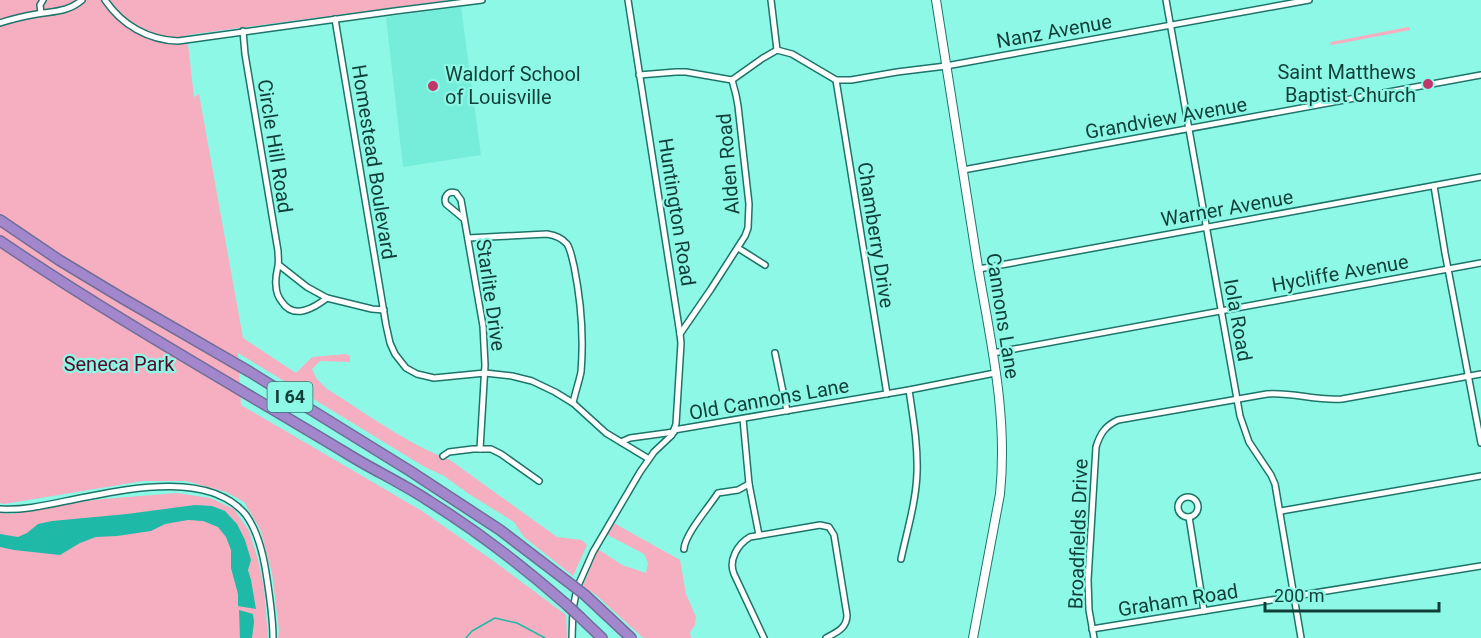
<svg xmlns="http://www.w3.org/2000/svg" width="1481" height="638" font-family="Roboto,sans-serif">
	<rect width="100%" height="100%" fill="#8ef8e6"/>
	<polygon fill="#76ecda" points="461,7 481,155 403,167 386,17"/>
	<g fill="#f5afc1">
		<path d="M0 0H450L187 35 194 97 199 94 243 338 296 373 312 357 346 354 350 356V362L320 361 312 369 316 378 327 389C366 413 407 444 450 460L557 537 582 540 587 545 573 576 524 537 514 522 469 494 444 476 423 466 238 353 241 405 422 511 495 562 566 615 567 638H278L279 630 272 573 260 529 244 502 226 492 186 481H143L4 504 0 503Z"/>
		<polygon points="1408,27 1410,28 1410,30 1332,45 1330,44 1331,42"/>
		<polygon points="177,493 210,498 234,509 249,531 258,560 264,588 268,638 0,638 0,513 12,514 39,507 103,499"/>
		<polygon points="612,522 680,560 686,594 696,617 695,625 690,632 691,638 643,638 596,595 583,586 598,549 622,565 646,573 648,563 644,554 606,534"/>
	</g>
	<g fill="#1ebaa7">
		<polygon points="195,505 212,506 225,511 237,524 245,540 251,560 248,570 251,580 256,609 238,606 238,594 231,568 231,550 226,537 218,527 203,521 188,520 165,524 151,531 117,536 96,537 80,543 60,555 14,550 0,547 0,534 18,537 27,533 38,524 52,521 127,514"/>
		<polygon points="239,610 253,614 254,622 252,638 240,638"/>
	</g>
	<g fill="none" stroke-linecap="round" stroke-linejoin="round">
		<polyline stroke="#1ebaa7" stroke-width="1.5" points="466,638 472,631 495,618 517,623 545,638"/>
		<g stroke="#1d7469" stroke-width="8">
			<g id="street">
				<path d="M105 0C122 25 148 40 178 41L395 11 482 0"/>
				<polyline points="771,0 777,50"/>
				<polyline points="1166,0 1240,416 1249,442 1271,475 1275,484 1301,638"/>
				<polyline points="41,13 40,5 43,0"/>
				<polyline points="335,19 386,325 390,343 395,354 406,368 417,374 434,378 485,373 512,376 532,381 555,392 573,403 606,433 649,459"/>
				<path d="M0 23C12 19 25 16 37 14 54 11 68 12 82 0"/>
				<path d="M243 31 245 54 278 251C278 256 279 261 278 266 277 272 275 278 276 285 276 291 278 297 282 302 294 320 314 308 327 298L372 309 384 310"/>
				<polyline points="639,75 676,72 686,72 732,80 763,58 777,50 792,54 836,80 851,80 897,72 946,66 1309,0"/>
				<polyline points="836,80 887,394"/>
				<polyline points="963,170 1481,75"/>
				<polyline points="1434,186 1445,253 1481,443"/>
				<path d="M464 219 446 204C443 197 448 190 456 193L461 200 483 326 485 365 480 449"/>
				<path d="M468 238 547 234C554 235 562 238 567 244 571 250 572 259 574 266 581 301 584 336 581 372 579 382 575 393 573 403"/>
				<polyline points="738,248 765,265"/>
				<polyline points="279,265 307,287 327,298"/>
				<polyline points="979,269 1481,177"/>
				<polyline points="680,334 711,289 745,236 748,228 749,204 738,106 736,95 732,80"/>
				<polyline points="775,353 787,411"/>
				<polyline points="993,353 1481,263"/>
				<polyline points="743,419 749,484 759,535"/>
				<polyline points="674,430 909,390 995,373"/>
				<polyline points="621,442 630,438 674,432"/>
				<polyline points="443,456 449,452 473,449 491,449 501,454 539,481"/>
				<circle cx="1188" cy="507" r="10"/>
				<path d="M0 509C28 511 58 502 86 497 132 488 211 472 246 515 259 533 264 557 267 579 270 599 273 618 273 638"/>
				<polyline points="1281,511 1481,476"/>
				<polyline points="1189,517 1204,611"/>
				<path d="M684 549C685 534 709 507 718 493L738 490 749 484"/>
				<path d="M901 559C907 531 916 502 917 473 918 445 913 417 909 390"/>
				<polyline points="1092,629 1481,566"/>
				<polyline points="572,638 573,609 577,588 593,552 640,472 654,452 672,435 676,424 681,343 680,334 628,0"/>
				<path d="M764 638 734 574C728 560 738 544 750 537L820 525 829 527 834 535 847 615C847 628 837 632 826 638"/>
				<path d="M1094 638 1089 610 1088 580 1096 447C1100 434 1105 426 1118 420L1267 394C1293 392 1316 401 1342 399L1481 374"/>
			</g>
		</g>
		<g stroke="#1d7469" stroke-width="10">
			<path id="secondary" d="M936 0C950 89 964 178 978 267 991 343 1008 416 1000 494L973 638"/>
		</g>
		<g stroke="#706e99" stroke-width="12">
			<g id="highway">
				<polyline points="0,220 59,260 122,298 250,372 410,471 500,530 572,585"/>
				<path d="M0 241C112 317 230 383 346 453 373 470 402 483 429 501 477 531 525 568 567 605"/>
				<polyline points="585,595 631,638"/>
				<polyline points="581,618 602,638"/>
			</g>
		</g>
		<use href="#street" stroke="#fff" stroke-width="5"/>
		<use href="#secondary" stroke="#fff" stroke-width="8"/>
		<use href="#highway" stroke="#a387cd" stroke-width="9"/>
		<g stroke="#706e99" stroke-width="12" stroke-linecap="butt">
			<g id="highway-bridge">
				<polyline points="572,585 585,595"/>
				<polyline points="567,605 581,618"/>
			</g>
		</g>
		<use href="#highway-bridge" stroke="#a387cd" stroke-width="9"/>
	</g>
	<g fill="#c0356a" stroke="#8ef8e6" stroke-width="2">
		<circle cx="1428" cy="84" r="6"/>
		<circle cx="433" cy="86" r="6"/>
	</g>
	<g text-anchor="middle" stroke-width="4.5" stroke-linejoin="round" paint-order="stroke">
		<rect fill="#8ef8e6" stroke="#36766d" stroke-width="1.5" x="267.5" y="382" width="45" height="30" rx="4.5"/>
		<g font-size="18" font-weight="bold" fill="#103f39">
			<text x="290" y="403">I 64</text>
		</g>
		<g font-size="20" fill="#103f39" stroke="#8ef8e6">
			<text transform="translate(1054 31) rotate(-10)" y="7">Nanz Avenue</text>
			<text transform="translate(1166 118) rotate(-10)" y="7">Grandview Avenue</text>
			<text transform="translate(275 146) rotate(81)" y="7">Circle Hill Road</text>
			<text transform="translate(374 162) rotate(81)" y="7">Homestead Boulevard</text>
			<text transform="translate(728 164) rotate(-95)" y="7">Alden Road</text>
			<text transform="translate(1227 208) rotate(-10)" y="7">Warner Avenue</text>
			<text transform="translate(677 212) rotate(81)" y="7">Huntington Road</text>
			<text transform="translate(876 235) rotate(81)" y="7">Chamberry Drive</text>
			<text transform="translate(1340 273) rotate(-10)" y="7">Hycliffe Avenue</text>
			<text transform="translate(491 295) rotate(82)" y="7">Starlite Drive</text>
			<text transform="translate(1003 316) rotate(81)" y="7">Cannons Lane</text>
			<text transform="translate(1238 320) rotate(80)" y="7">Iola Road</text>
			<text transform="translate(769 399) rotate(-10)" y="7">Old Cannons Lane</text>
			<text transform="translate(1078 534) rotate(-88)" y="7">Broadfields Drive</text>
			<text transform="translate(1178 600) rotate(-9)" y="7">Graham Road</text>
		</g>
		<g font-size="20" fill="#103f39" stroke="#8ef8e6" text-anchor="end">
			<text x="1416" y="79">Saint Matthews<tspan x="1416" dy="23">Baptist Church</tspan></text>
			<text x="445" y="81" text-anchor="start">Waldorf School<tspan x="445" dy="23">of Louisville</tspan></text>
		</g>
		<g font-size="20" fill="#570b2b" stroke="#8ef8e6">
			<text x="119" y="371">Seneca Park</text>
		</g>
	</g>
	<path d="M1265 602v9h174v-9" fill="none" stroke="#103f39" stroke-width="3"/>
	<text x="1274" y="602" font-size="18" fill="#103f39" stroke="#8ef8e6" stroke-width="4.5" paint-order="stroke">200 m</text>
</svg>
